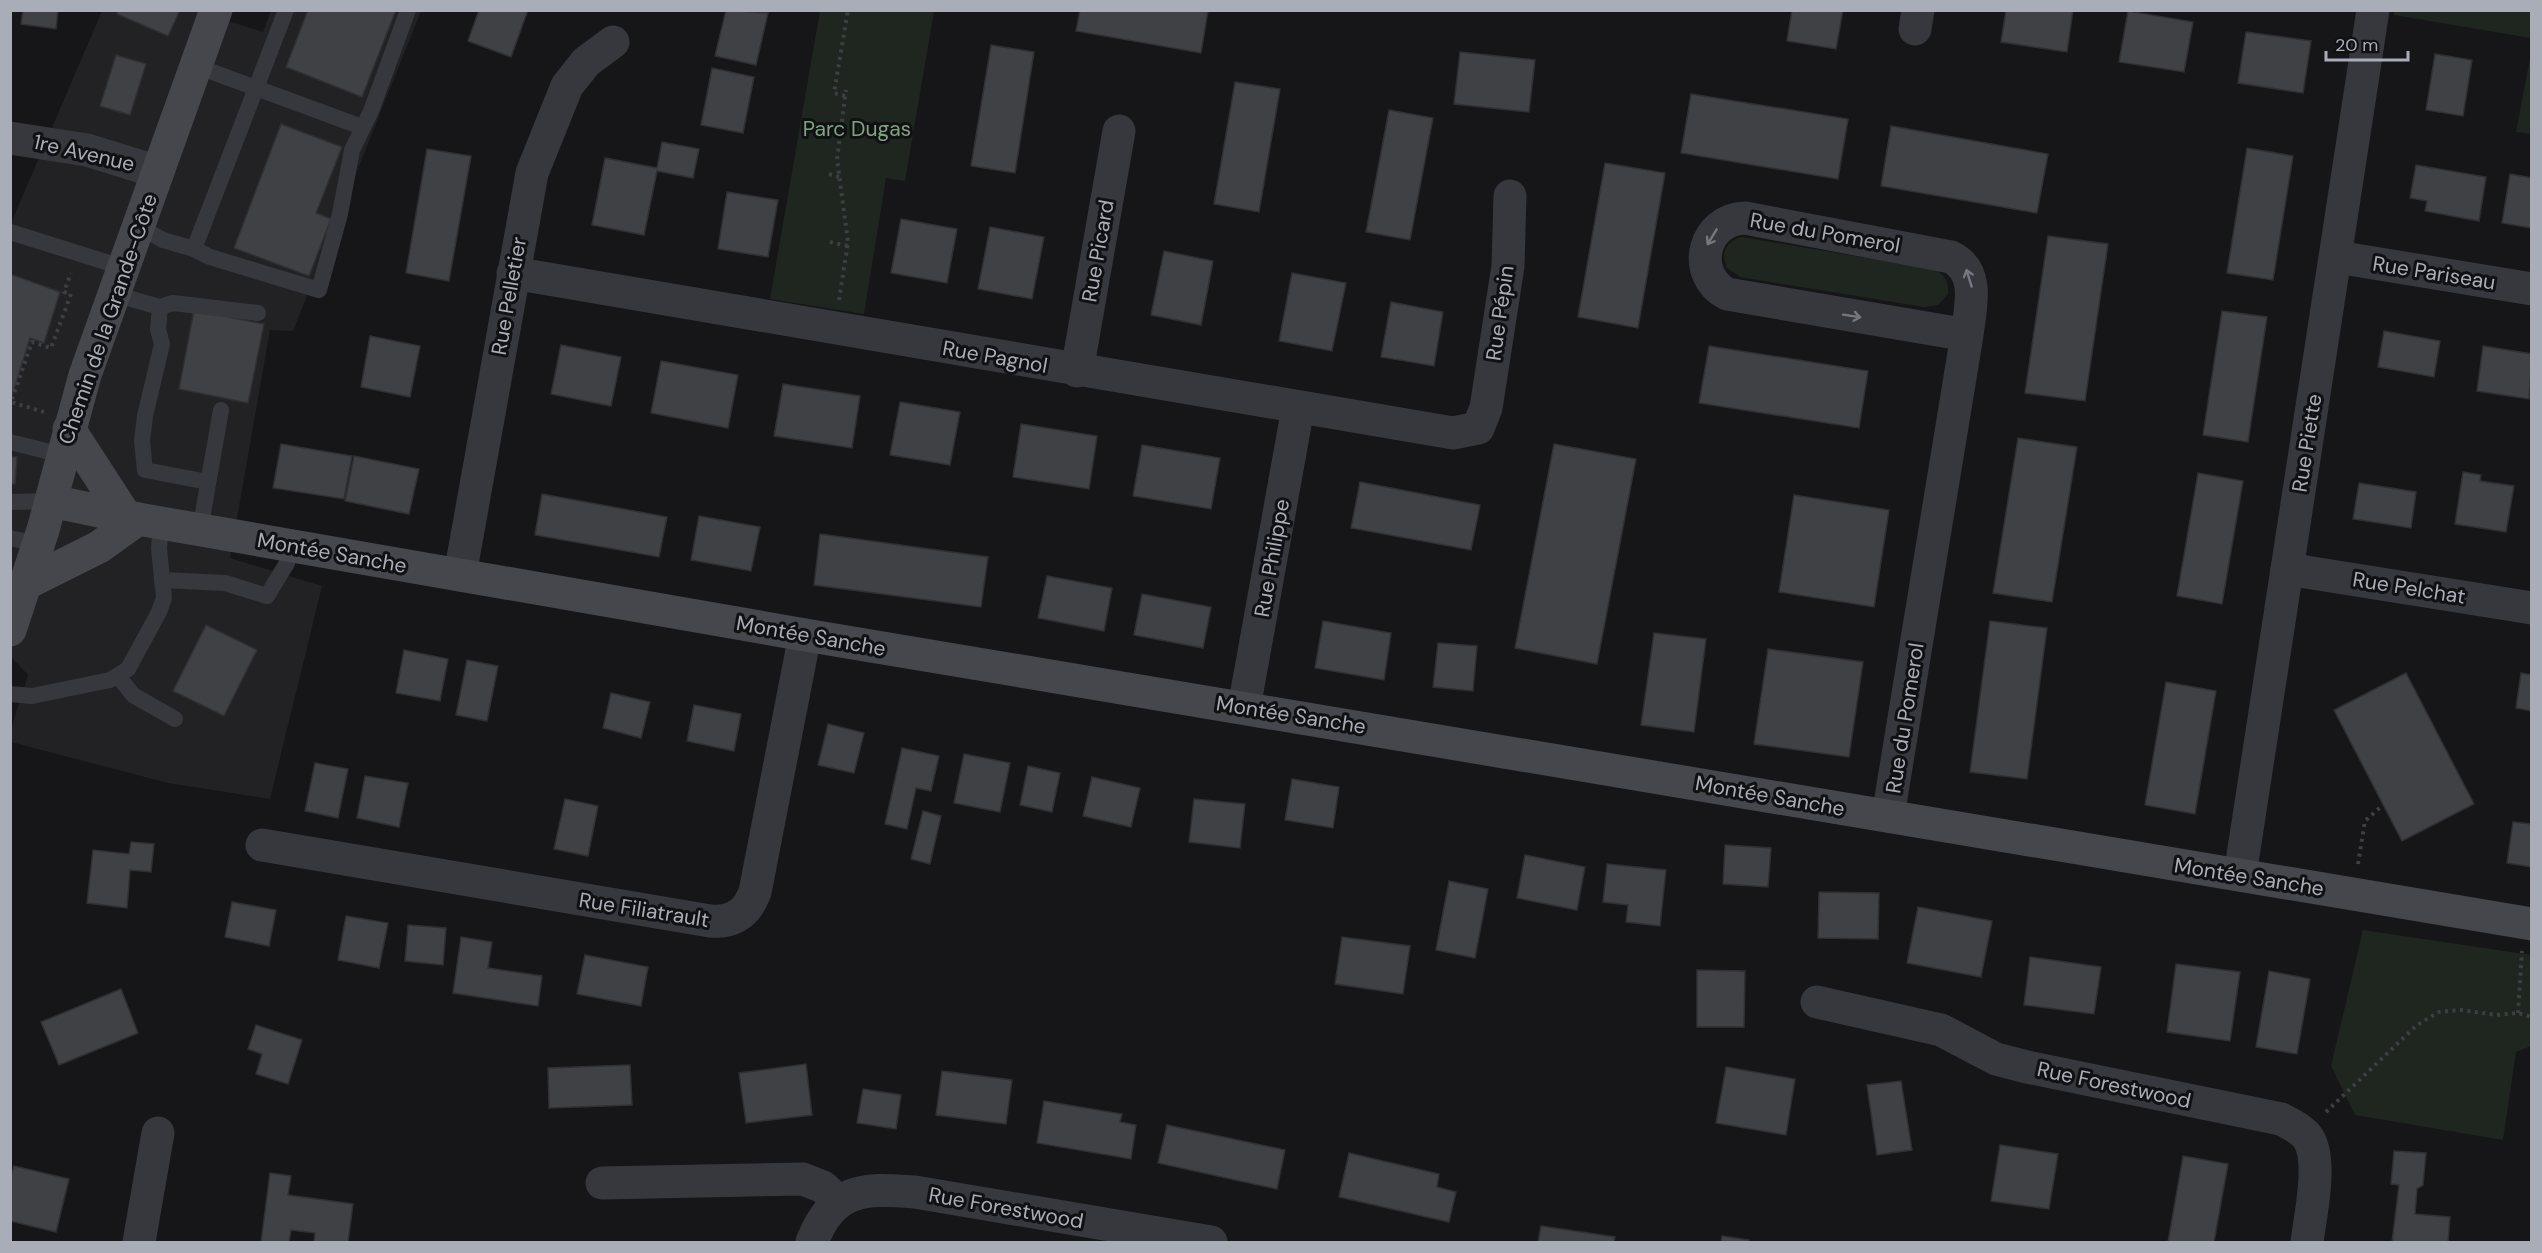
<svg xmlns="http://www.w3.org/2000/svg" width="2542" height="1253" font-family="'DM Sans',sans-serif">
	<rect width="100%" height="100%" fill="#161618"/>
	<polygon fill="#222225" points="102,11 197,11 263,32 271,11 421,11 293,331 270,330 230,558 322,586 270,799 168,783 11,742 11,728 28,675 10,656 11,223"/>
	<g fill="#1e261f">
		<polygon points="820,11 934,11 905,181 886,178 864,314 770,299"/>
		<polygon points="2394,11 2531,11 2531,38 2394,15"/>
		<polygon points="2531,53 2531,134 2516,132"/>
		<path d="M1742 237 1932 269C1944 273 1949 281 1948 294L1938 305 1924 307 1740 277 1727 268C1720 253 1726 241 1742 237Z"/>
		<polygon points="2363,930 2531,955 2531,1046 2516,1052 2503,1140 2355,1115 2331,1066"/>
	</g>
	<g fill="#404145" stroke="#303034" stroke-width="1.5">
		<polygon points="23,10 58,10 56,29 21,24"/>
		<polygon points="118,10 180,10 168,36 117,14"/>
		<polygon points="308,10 396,10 362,97 286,67"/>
		<polygon points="479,10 528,10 511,57 468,41"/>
		<polygon points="726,10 768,13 756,65 715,56"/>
		<polygon points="1080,10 1206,10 1208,11 1201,53 1076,31"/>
		<polygon points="1792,10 1843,10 1836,49 1787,41"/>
		<polygon points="2006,10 2073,10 2067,52 2001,42"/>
		<polygon points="2128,11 2193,22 2184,72 2119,62"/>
		<polygon points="2246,32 2311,41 2303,93 2238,83"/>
		<polygon points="991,45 1034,52 1015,173 971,166"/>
		<polygon points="1460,52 1535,60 1529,112 1454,104"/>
		<polygon points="2435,54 2472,60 2463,116 2426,110"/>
		<polygon points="116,55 146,64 130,115 100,106"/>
		<polygon points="712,68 754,77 743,133 701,125"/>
		<polygon points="1235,82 1280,89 1259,212 1214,204"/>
		<polygon points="1691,94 1848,119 1838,179 1681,153"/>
		<polygon points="1389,110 1433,118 1410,240 1366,232"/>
		<polygon points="281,124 342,147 316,213 331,219 309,276 234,248"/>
		<polygon points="1891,126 2048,154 2037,213 1881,186"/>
		<polygon points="662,142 699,149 693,178 657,171 644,235 592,225 605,158 657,168"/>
		<polygon points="2247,148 2293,156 2273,280 2227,273"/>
		<polygon points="427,149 471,156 449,281 406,273"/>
		<polygon points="1605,163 1665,173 1638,328 1578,317"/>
		<polygon points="2416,165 2486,177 2479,221 2425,211 2427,201 2410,198"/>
		<polygon points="2510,174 2532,178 2532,228 2502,223"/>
		<polygon points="727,192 778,200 768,257 718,249"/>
		<polygon points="901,219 957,229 947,283 891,273"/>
		<polygon points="990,227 1044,237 1032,299 978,289"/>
		<polygon points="2048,236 2108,244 2085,401 2025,393"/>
		<polygon points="1164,251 1213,261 1201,325 1151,315"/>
		<polygon points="1292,273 1346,283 1332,351 1279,341"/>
		<polygon points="10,274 60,292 44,343 30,338 10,402"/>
		<polygon points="1391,302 1443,312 1434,366 1381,357"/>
		<polygon points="194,310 264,324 248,403 179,389"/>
		<polygon points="2222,311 2267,317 2248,442 2203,435"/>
		<polygon points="2384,331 2440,341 2434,377 2378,367"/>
		<polygon points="370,336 420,346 410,397 361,387"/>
		<polygon points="561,345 621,357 611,406 551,394"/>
		<polygon points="1709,346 1868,371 1859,428 1699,403"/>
		<polygon points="2483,346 2532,354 2529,399 2477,391"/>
		<polygon points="661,361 738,375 728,428 651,413"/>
		<polygon points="783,384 860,396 852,448 774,436"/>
		<polygon points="900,402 960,412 950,465 890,455"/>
		<polygon points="1021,424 1097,436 1089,489 1013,477"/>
		<polygon points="2018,438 2077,447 2052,602 1993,593"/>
		<polygon points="281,444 352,456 344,499 273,488"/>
		<polygon points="1554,444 1636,459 1597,664 1515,648"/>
		<polygon points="1142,445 1220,458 1211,509 1133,496"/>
		<polygon points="354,456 419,469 409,514 345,501"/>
		<polygon points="10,457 17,457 15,484 10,484"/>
		<polygon points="2463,472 2481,475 2480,481 2514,486 2506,532 2455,524"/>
		<polygon points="2198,473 2243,481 2222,604 2177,596"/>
		<polygon points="1360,482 1480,505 1471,550 1351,528"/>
		<polygon points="2359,483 2416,492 2411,528 2353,519"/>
		<polygon points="542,494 667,517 659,557 535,535"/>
		<polygon points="1794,495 1889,510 1874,607 1779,592"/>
		<polygon points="699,516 760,527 751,571 691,560"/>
		<polygon points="820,534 988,557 981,607 814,585"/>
		<polygon points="1047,576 1112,588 1104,631 1038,618"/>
		<polygon points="1142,594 1211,607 1203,648 1134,635"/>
		<polygon points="1323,621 1391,633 1384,680 1315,668"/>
		<polygon points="1990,621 2047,628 2027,779 1970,772"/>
		<polygon points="206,625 257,650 224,716 173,691"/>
		<polygon points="1654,633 1706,639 1694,732 1641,725"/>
		<polygon points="1438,643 1477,646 1473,691 1433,687"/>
		<polygon points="1768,649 1863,662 1849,757 1754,744"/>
		<polygon points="404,650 448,659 440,701 396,693"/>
		<polygon points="467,660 498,666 487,721 456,715"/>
		<polygon points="2406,673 2474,804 2402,841 2334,710"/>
		<polygon points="2521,673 2532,675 2532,711 2516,708"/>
		<polygon points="2166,682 2216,691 2195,814 2145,805"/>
		<polygon points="611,693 650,702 641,738 603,728"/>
		<polygon points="694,705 741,714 734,751 687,741"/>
		<polygon points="828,724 864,733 854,773 818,765"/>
		<polygon points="902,748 939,756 931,791 916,788 907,829 885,824"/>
		<polygon points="964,754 1010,763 1000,812 954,803"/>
		<polygon points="315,763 348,769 338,818 305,811"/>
		<polygon points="1028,766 1060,773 1052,812 1020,805"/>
		<polygon points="365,776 408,783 399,827 357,818"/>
		<polygon points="1092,777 1140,788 1131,827 1083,816"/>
		<polygon points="1292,779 1339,787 1333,828 1285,820"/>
		<polygon points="565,799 598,806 588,856 554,849"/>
		<polygon points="1194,799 1245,804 1240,848 1189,842"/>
		<polygon points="923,811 941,816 930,864 911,859"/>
		<polygon points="2513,822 2532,824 2532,867 2507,863"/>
		<polygon points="131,842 154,844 151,872 130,870 127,908 87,903 93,850 129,854"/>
		<polygon points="1725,845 1771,848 1768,887 1723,884"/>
		<polygon points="1525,855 1585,867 1577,910 1517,898"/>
		<polygon points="1607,864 1666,870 1660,926 1626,922 1628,905 1603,902"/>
		<polygon points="1449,881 1488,889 1475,958 1436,950"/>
		<polygon points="1819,892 1879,893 1878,939 1818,938"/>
		<polygon points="232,902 276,910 269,946 225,937"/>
		<polygon points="1918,907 1992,921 1981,977 1907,963"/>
		<polygon points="346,916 388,923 379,968 338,960"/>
		<polygon points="408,925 446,928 443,965 405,961"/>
		<polygon points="461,937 492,942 488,968 542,976 538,1006 453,993"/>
		<polygon points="1342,937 1410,946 1403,994 1335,984"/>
		<polygon points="585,955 648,967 641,1006 577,994"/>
		<polygon points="2030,957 2101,967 2094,1014 2024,1005"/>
		<polygon points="2176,964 2240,972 2230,1041 2167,1032"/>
		<polygon points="1697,970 1745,971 1744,1027 1697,1027"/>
		<polygon points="2269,971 2310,979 2297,1054 2256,1047"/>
		<polygon points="121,989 138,1033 59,1065 41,1022"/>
		<polygon points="256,1025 302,1040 288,1084 256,1074 262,1054 248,1049"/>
		<polygon points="806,1064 812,1115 746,1123 739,1073"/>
		<polygon points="630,1065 632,1105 549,1108 548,1068"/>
		<polygon points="1726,1067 1795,1079 1786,1135 1716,1123"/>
		<polygon points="942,1071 1012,1080 1006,1124 936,1115"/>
		<polygon points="1901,1081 1912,1150 1877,1155 1867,1085"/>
		<polygon points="863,1089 901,1095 896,1129 857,1123"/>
		<polygon points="1044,1101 1122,1114 1120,1122 1136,1125 1131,1159 1037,1143"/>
		<polygon points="1167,1125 1285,1150 1277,1189 1158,1163"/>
		<polygon points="2000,1145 2058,1154 2049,1209 1991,1201"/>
		<polygon points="2394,1151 2426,1153 2423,1185 2417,1189 2415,1214 2450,1217 2448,1242 2392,1242 2399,1185 2391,1184"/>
		<polygon points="1349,1153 1439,1174 1437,1187 1456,1192 1449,1222 1339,1197"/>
		<polygon points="2183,1156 2228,1164 2214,1242 2168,1242"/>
		<polygon points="14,1166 69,1179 56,1232 10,1221 10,1179"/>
		<polygon points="270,1173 291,1176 288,1195 353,1204 348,1242 314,1242 315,1233 291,1230 289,1242 261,1242"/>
		<polygon points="1541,1226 1615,1237 1614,1242 1538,1242"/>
		<polygon points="1722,1236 1749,1240 1748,1242 1721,1242"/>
	</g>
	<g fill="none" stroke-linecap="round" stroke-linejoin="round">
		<g stroke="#3d3f44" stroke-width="4" stroke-dasharray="3 4.5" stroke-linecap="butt">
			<polyline points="845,96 834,93 848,10"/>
			<polyline points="829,174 839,177"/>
			<polyline points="830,242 848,246"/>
			<polyline points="839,300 848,242 837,159 846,90"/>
			<polyline points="44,412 11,402 32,342 51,348 71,294 64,292 71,273"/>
			<polyline points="2358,864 2365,821 2383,805"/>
			<polyline points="2518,1013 2522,951"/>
			<polyline points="2326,1112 2417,1025 2439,1012 2461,1010 2497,1015 2518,1013 2532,1017"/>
		</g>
		<g stroke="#37383d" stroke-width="16">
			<polyline points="196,66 362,127"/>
			<polyline points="138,226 163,240 194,249 286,10"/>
			<polyline points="10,232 122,267"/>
			<polyline points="194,249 210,257 319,290 340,214 352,150 371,111 408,10"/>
			<polyline points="113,294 160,307 158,329 162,344 145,416 142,441 145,470 208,482"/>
			<polyline points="160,307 173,303 258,313"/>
			<polyline points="10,442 62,455"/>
			<polyline points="10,502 51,501"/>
			<polyline points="200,530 221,410"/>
			<polyline points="10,538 38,544"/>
			<polyline points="162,580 225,583 267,596 287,563 292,545"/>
			<polyline points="118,676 133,695 175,719"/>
			<polyline points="10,694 32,696 110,680 128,669 159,612 164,598 159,549 161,523"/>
		</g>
		<g stroke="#37383d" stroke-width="33">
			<polyline points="1915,29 1918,10"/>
			<polyline points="10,138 87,150 158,172"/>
			<polyline points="2337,257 2532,289"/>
			<polyline points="513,273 1453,433 1478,428 1486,408 1508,266 1510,196"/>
			<polyline points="1077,371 1119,131"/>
			<polyline points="2287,569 2532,608"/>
			<polyline points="460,575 532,173 567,86 586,62 613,42"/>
			<polyline points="1244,708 1298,408"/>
			<path d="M1888 816 1967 335C1970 308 1981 272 1951 257L1745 218C1703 219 1690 274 1727 294L1967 335"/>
			<path d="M262 845 710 921C733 923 747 913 755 892L805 635"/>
			<polyline points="2240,875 2373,10"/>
			<path d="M1817 1002 1941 1030 1996 1059 2027 1067 2281 1119C2290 1124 2302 1129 2308 1138 2323 1160 2310 1217 2307 1242"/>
			<polyline points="602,1183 803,1179 823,1187 838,1201"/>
			<polyline points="139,1242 158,1133"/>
			<path d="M812 1242C833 1188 863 1188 915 1192L1211 1242"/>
		</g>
		<g stroke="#45474d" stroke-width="33">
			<polyline points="69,429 126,517"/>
			<polyline points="51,501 138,519 805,635 2532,924"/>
			<polyline points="25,584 99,547 138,519"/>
			<polyline points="10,630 43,530 85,375 216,10"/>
		</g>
	</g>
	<defs><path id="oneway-shaft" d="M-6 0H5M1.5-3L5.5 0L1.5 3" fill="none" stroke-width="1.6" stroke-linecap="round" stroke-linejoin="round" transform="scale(1.5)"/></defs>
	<g stroke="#757881">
		<use href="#oneway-shaft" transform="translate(1712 237) rotate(121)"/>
		<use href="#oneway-shaft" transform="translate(1969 278) rotate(-107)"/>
		<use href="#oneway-shaft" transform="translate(1852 316) rotate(9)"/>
	</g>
	<g text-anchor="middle" stroke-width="6" stroke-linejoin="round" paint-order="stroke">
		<g font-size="21" fill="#7fa381" stroke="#111113">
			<text x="857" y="136">Parc Dugas</text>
		</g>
		<g font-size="21" fill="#a8adb8" stroke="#111113">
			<text transform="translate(84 153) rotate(13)" y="7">1re Avenue</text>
			<text transform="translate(1825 233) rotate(10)" y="7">Rue du Pomerol</text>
			<text transform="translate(1098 251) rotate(-80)" y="7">Rue Picard</text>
			<text transform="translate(2434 273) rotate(9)" y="7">Rue Pariseau</text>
			<text transform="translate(509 296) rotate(-80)" y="7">Rue Pelletier</text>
			<text transform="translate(1500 313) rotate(-82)" y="7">Rue Pépin</text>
			<text transform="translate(108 319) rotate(-71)" y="7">Chemin de la Grande-Côte</text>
			<text transform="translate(995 357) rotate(10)" y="7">Rue Pagnol</text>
			<text transform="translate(2307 443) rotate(-81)" y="7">Rue Piette</text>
			<text transform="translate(332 553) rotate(10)" y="7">Montée Sanche</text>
			<text transform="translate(1272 558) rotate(-80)" y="7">Rue Philippe</text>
			<text transform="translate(2409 588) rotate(9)" y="7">Rue Pelchat</text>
			<text transform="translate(811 636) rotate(10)" y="7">Montée Sanche</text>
			<text transform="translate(1291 715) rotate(9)" y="7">Montée Sanche</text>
			<text transform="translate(1905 718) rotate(-81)" y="7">Rue du Pomerol</text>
			<text transform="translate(1770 796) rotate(10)" y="7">Montée Sanche</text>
			<text transform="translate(2249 877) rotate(9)" y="7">Montée Sanche</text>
			<text transform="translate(644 910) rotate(9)" y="7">Rue Filiatrault</text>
			<text transform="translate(2114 1085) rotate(12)" y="7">Rue Forestwood</text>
			<text transform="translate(1006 1208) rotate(10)" y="7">Rue Forestwood</text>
		</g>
	</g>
	<rect width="2542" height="1253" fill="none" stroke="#a8adb8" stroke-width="24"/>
	<path d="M2326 51v9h82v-9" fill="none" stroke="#a8adb8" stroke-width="3"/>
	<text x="2335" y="51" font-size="18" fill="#a8adb8" stroke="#111113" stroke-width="4.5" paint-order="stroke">20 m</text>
</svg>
